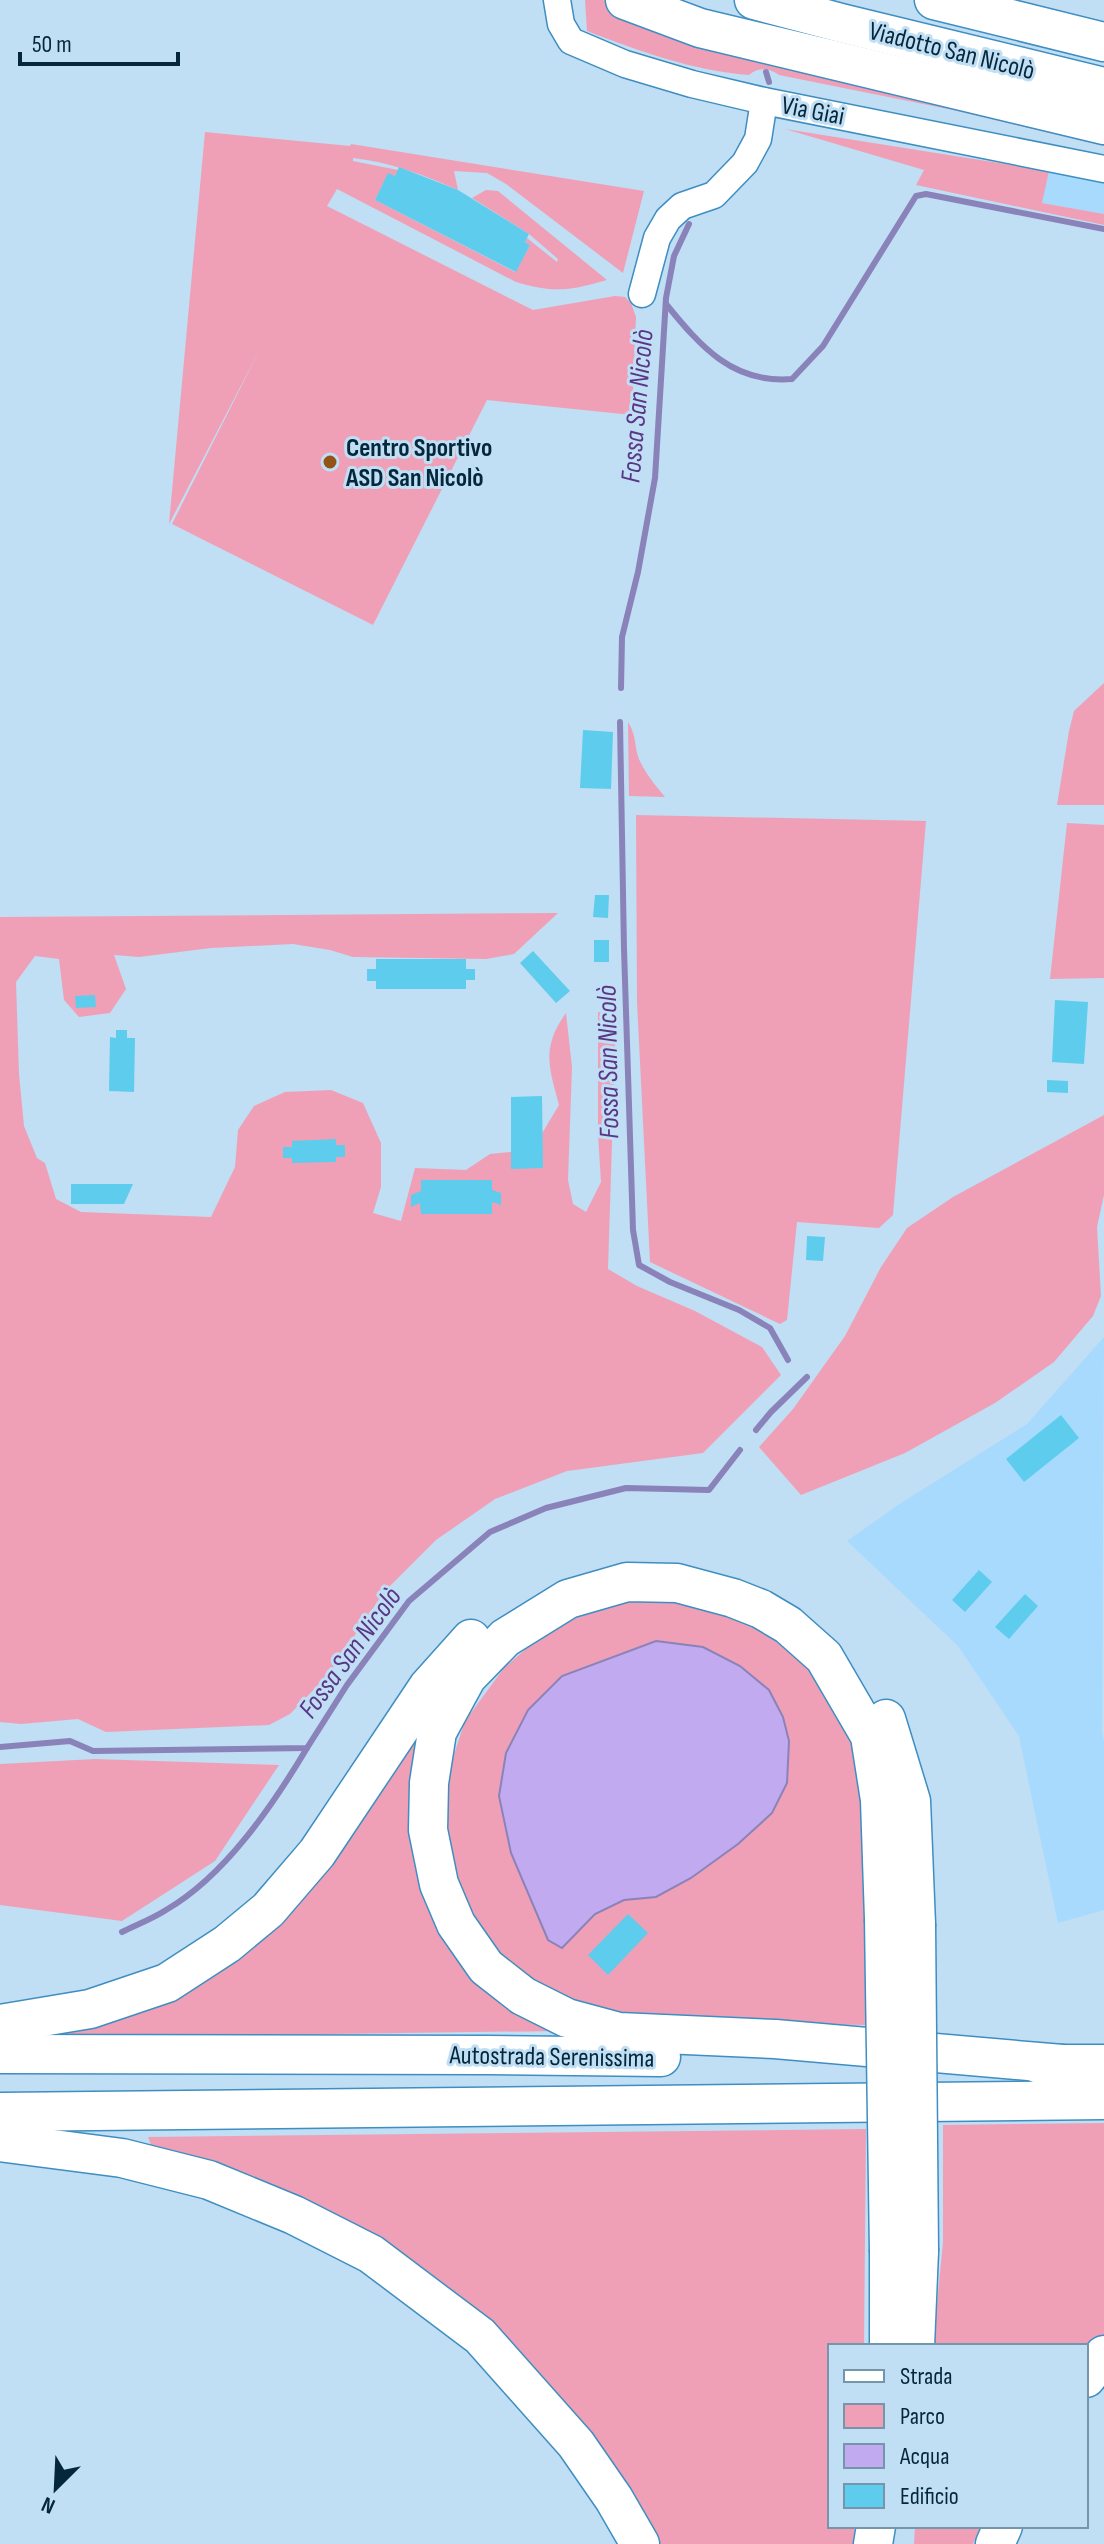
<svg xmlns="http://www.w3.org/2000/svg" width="1104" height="2544" font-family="'Sofia Sans Condensed',sans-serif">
	<rect width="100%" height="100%" fill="#c0def4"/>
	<g fill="#a8dafe">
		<polygon points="1049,171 1104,181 1104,214 1041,203"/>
		<polygon points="1104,1337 1102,1732 1104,1742 1104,1910 1058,1923 1019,1736 958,1646 847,1541 901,1503 1027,1424"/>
	</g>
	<g fill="#efa0b7">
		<path d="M585 0H603L644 19 1104 136V146L953 110 779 75C769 68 759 67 749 75 690 70 642 52 587 31Z"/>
		<polygon points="785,129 1049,171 1042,203 1104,214 1104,225 916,185 924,170"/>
		<path d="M205 132 350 146 351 144 644 191 623 273 506 184 487 173 454 171 458 190C424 175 390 162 353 158V161L398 170 395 176 388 174 375 200 515 272 530 245 525 242 527 238 557 262 558 259 529 234 472 198 486 190 498 191 607 280C569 291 553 293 516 282L337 189 327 206 533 310 615 296 625 297 631 303 636 317 632 415 487 400 373 625 172 524 259 351 169 524Z"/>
		<polygon points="1104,683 1104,805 1057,805 1069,731 1074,711"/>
		<path d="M628 722C637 737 634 745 639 759 645 773 655 785 665 797L629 796Z"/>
		<polygon points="636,815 926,821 893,1215 879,1228 797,1222 787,1320 780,1324 650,1262 637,1002"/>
		<polygon points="1067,823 1104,825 1104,978 1050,979"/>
		<path d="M558 913 514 954 486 959 353 957 330 950 293 944 211 948 139 957 114 955 126 989 110 1013 79 1017 64 1000 59 959 35 956 16 982 19 1074 24 1126 37 1158 45 1163 56 1199 81 1212 211 1217 235 1167 238 1130 254 1106 285 1092 331 1090 363 1103 381 1143V1187L373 1213 401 1221 415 1168 466 1170 490 1154 532 1150 559 1105C549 1067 541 1048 566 1013L572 1067 568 1180 573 1204 586 1212 601 1182 598 1134V1012L616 1016 608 1269 637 1286 695 1311 762 1347 781 1375 703 1453 567 1471 495 1499 436 1540 384 1592 328 1675 290 1714 269 1725 106 1732 78 1719 21 1724 0 1722V917Z"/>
		<polygon points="1104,1115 1104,1195 1097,1227 1101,1296 1093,1316 1054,1362 995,1403 905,1453 801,1495 759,1447 793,1409 845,1336 881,1267 907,1228 953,1197"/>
		<polygon points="695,1597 750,1618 813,1668 862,1759 871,1839 867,2025 606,2021 557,2003 503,1961 472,1919 447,1853 445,1782 465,1721 504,1668 549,1629 614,1603"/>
		<polygon points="450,1684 429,1888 558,2031 9,2038 252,1942 316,1884 388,1772"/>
		<polygon points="95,1759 279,1765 215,1861 122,1921 0,1905 0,1764"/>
		<polygon points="1104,2123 1104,2336 1086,2356 1086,2346 933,2346 943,2242 943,2125"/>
		<polygon points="866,2129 864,2346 830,2346 830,2526 855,2526 853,2544 647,2544 488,2333 156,2158 148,2137"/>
		<polygon points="915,2526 981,2526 973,2544 914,2544"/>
	</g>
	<polygon fill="#c2aaf0" stroke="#8983ba" stroke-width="2" points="656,1641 703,1647 740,1666 769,1690 783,1717 789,1741 787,1783 772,1813 738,1844 691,1878 656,1897 624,1900 595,1914 562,1948 548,1940 511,1853 499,1796 506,1753 528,1710 562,1676"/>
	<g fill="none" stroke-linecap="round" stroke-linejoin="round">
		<g stroke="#8983ba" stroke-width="6">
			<polyline points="766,72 769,82"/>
			<path d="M666 304C701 347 733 384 792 379L823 346 916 196 926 194 1104 229"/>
			<polyline points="621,688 622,637 638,572 655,478 666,298 674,256 689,224"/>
			<polyline points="620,722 624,949 633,1230 639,1265 670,1282 739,1310 770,1328 788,1360"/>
			<polyline points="756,1430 771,1412 807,1377"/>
			<polyline points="0,1747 70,1741 93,1751 307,1748 347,1685 409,1601 490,1532 546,1508 626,1488 709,1490 740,1450"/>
			<path d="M122 1932C136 1925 152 1919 166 1910 225 1876 273 1805 307 1748"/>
		</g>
	</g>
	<g fill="#5eccec">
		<polygon points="399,167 458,190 529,234 525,242 530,245 516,272 375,200 388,173 395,176"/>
		<polygon points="583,730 613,732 611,789 580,788"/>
		<polygon points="595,895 609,895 608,918 593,917"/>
		<rect x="594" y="940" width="15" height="22"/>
		<polygon points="533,951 570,991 556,1003 520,963"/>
		<polygon points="376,959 466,959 466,969 475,969 475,980 466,980 466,989 376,989 376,981 367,981 367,969 376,969"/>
		<polygon points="95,995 96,1007 76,1008 75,996"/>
		<polygon points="1055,1000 1088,1002 1084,1064 1052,1062"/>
		<polygon points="116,1030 127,1030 127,1038 135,1038 134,1092 109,1091 110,1037 116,1038"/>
		<polygon points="1047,1080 1068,1081 1068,1093 1047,1092"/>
		<polygon points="542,1096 543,1168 511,1169 511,1097"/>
		<polygon points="336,1139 336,1145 345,1145 345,1157 336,1157 336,1162 292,1163 292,1158 283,1158 283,1147 292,1147 292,1141"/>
		<polygon points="421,1180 492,1180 492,1190 501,1193 501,1205 492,1202 492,1214 421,1214 420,1203 411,1207 411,1195 421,1191"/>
		<polygon points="71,1184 133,1184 124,1204 71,1204"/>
		<polygon points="807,1236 825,1237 823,1261 806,1260"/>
		<polygon points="1061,1415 1079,1438 1024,1482 1006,1459"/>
		<polygon points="979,1570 992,1582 965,1612 952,1600"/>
		<polygon points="1025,1594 1038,1606 1009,1639 995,1627"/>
		<polygon points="628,1914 648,1933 608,1975 588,1955"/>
	</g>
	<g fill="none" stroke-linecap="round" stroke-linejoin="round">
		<g stroke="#3e8ec1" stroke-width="29">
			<g id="minor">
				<polyline points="557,0 561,24 571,41 625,64 692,84 764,101 1104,169"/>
				<polyline points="642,294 657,238 668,219 682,206 714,195 745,163 758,139 764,101"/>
			</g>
		</g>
		<g stroke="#3e8ec1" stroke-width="41">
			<g id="highway">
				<polyline points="625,0 700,28 1104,125"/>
				<polyline points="754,0 841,23 1104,87"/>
				<polyline points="934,0 1104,42"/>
				<polyline points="886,1719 911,1801 916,1924"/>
				<polyline points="884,1919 880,1800 870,1736 824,1657 788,1625 761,1609 733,1598 677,1583 627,1582 568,1599 505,1638 467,1677 437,1732 429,1783 428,1830 439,1884 456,1924 486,1967 523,1996 567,2018 619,2032 775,2039 1062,2064"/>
				<polyline points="0,2024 90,2009 167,1983 227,1944 268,1910 317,1853 428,1687 471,1639"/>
				<polyline points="0,2054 487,2055 661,2057"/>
				<polyline points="1039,2064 1104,2064"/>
				<polyline points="0,2112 1104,2100"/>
				<polyline points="0,2142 122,2158 209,2180 294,2215 371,2254 480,2336 576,2444 614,2499 640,2544"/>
				<polyline points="889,2346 889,2252"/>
				<polyline points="915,2346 919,2251"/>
				<polyline points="1086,2378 1104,2355"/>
				<polyline points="873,2544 876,2526"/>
				<polyline points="995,2544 1003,2526"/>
			</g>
		</g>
		<use href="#minor" stroke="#fff" stroke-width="26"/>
		<use href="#highway" stroke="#fff" stroke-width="38"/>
		<g stroke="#3e8ec1" stroke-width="41" stroke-linecap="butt">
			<g id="highway-bridge">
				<polyline points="884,1919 889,2252"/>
				<polyline points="916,1924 919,2251"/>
			</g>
		</g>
		<use href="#highway-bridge" stroke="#fff" stroke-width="38"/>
	</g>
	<circle fill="#915416" stroke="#c0def4" stroke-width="3" cx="330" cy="462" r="8"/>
	<g text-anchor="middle" stroke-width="6" stroke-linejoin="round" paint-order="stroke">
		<g font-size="26" fill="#04273c" stroke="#c0def4">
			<text transform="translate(952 50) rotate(14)" y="9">Viadotto San Nicolò</text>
			<text transform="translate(813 110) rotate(11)" y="9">Via Giai</text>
			<text transform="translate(552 2056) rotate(1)" y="9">Autostrada Serenissima</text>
		</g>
		<g font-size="26" font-weight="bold" fill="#04273c" stroke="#c0def4" text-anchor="start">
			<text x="346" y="456">Centro Sportivo<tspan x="346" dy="30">ASD San Nicolò</tspan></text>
		</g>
		<g font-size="28" font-style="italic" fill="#593787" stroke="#c0def4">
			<text transform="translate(636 406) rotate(-85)" y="10">Fossa San Nicolò</text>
			<text transform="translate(607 1062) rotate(-91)" y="10">Fossa San Nicolò</text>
			<text transform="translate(349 1652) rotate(-54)" y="10">Fossa San Nicolò</text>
		</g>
	</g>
	<rect x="828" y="2344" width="260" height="184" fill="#c0def4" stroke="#7595aa" stroke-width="2"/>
	<rect x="844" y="2370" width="40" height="12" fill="#ffffff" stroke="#7595aa" stroke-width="2"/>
	<text x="900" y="2384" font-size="24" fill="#04273c">Strada</text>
	<rect x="844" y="2404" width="40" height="24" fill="#efa0b7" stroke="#7595aa" stroke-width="2"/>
	<text x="900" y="2424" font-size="24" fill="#04273c">Parco</text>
	<rect x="844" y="2444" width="40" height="24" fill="#c2aaf0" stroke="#7595aa" stroke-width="2"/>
	<text x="900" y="2464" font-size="24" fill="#04273c">Acqua</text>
	<rect x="844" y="2484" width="40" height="24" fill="#5eccec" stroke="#7595aa" stroke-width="2"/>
	<text x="900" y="2504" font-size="24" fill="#04273c">Edificio</text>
	<g transform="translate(56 2488) rotate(204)" stroke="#c0def4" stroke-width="6" paint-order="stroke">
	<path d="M0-6L14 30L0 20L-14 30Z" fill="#04273c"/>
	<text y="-12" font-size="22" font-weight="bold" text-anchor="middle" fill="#04273c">N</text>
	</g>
	<path d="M20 52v12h158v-12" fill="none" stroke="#04273c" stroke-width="4"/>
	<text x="32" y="52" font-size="24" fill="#04273c" stroke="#c0def4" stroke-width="6" paint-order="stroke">50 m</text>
</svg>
